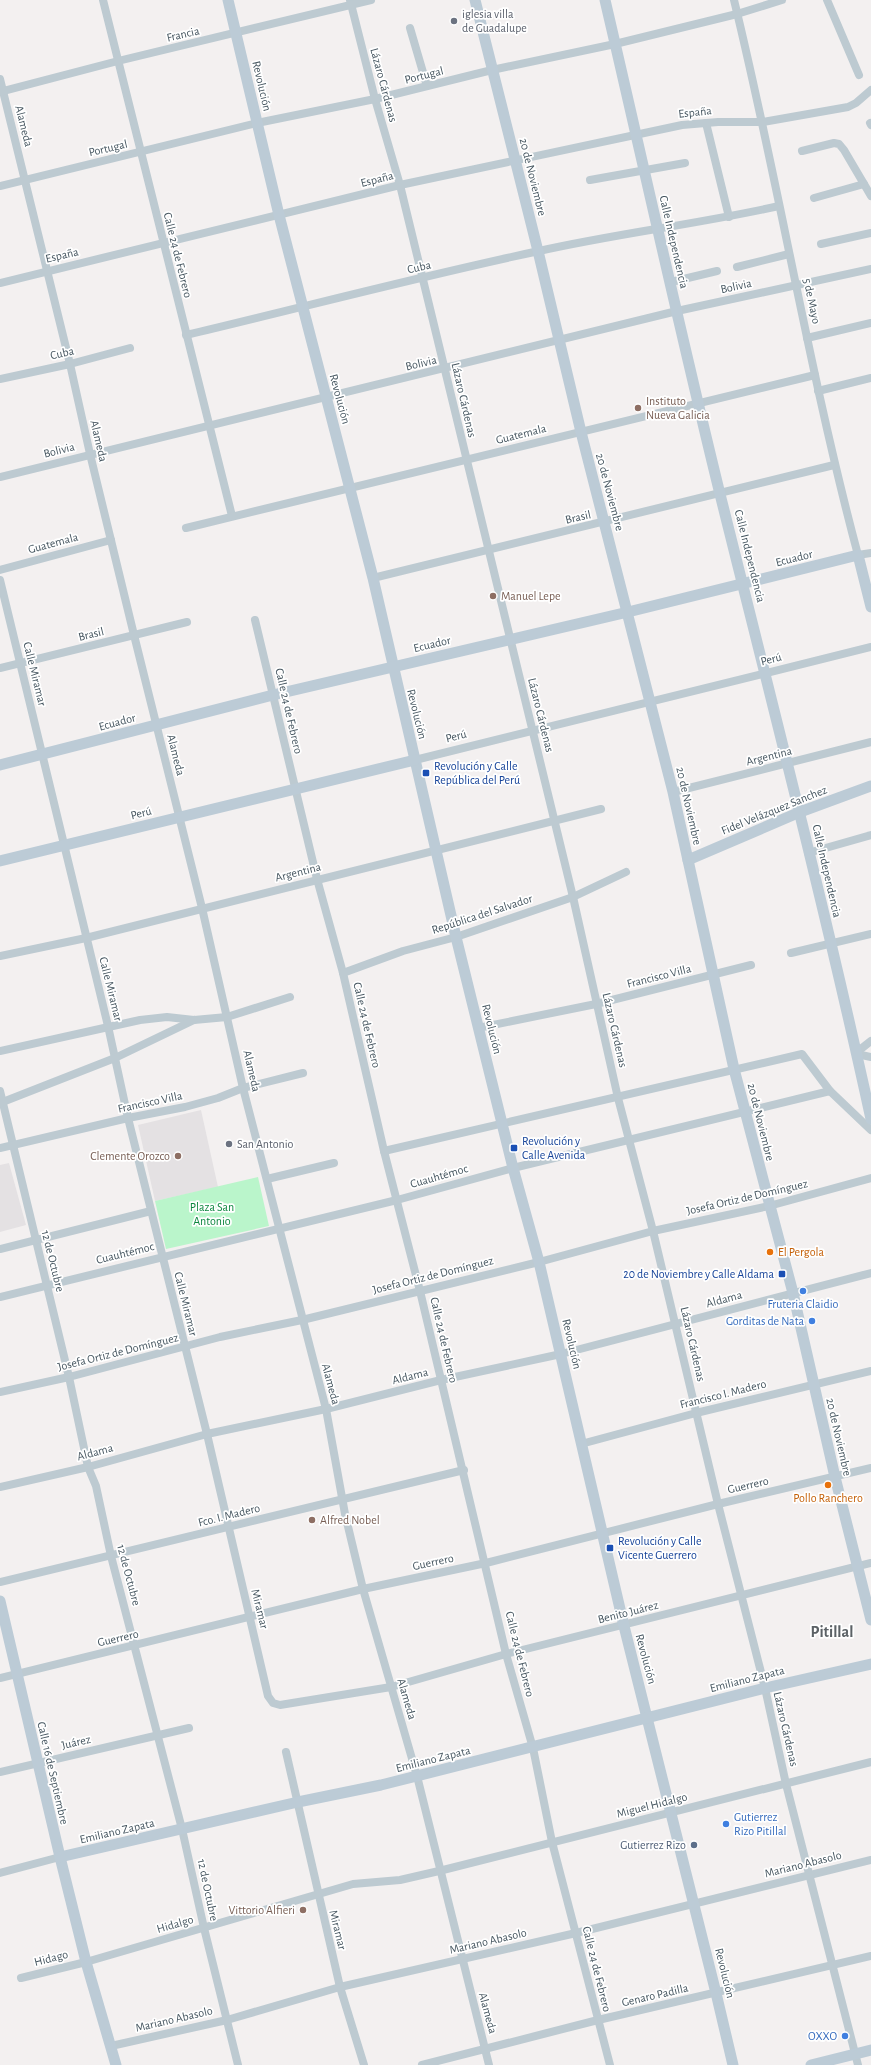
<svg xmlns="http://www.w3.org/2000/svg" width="871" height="2065" font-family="'Alegreya Sans',sans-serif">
	<rect width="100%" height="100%" fill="#f3f0f0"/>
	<g fill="#e4e1e3">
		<polygon points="201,1110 218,1187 155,1201 138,1125"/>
		<polygon points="9,1163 26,1225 0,1232 0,1165"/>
	</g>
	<polygon fill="#baf5cb" points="258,1177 269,1226 166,1249 155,1201"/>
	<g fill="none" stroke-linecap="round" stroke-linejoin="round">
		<g stroke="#bdcad1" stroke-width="8">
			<polyline points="103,0 232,516"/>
			<polyline points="350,0 375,99 400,185 573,897 618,1098 653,1231 718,1504 765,1688 786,1784 858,2065"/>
			<path d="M734 0C779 184 809 372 858 555L871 553"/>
			<polyline points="827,0 859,75"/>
			<polyline points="410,28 427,86"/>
			<polyline points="0,79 70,364 90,454 134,635 202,908 243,1088 326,1409 345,1514 363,1589 417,1776 489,2065"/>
			<polyline points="0,92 118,61 371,0"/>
			<polyline points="706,123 729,217"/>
			<polyline points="870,123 871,125"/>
			<polyline points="802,151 834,143 839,144 844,150 871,196"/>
			<polyline points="590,180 685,163"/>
			<polyline points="0,186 257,123 375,99 492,70 615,44 737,14 782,0"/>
			<polyline points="814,198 864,184"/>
			<polyline points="821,244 871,233"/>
			<polyline points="737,267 789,254"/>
			<polyline points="671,282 717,271"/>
			<polyline points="0,283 400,185 682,125 718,122 763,122 848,107 856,103 871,90"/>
			<path d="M186 335C304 307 421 276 539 251 619 233 699 224 779 206"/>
			<polyline points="807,338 871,323"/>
			<polyline points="0,379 70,364 130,348"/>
			<polyline points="818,391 871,378"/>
			<polyline points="0,477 677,311 871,269"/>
			<polyline points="186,528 815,375"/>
			<polyline points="0,570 111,540"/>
			<polyline points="373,578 834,465"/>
			<polyline points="0,580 108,1026 128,1118 207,1434 268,1696 273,1703 280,1705 391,1687 506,1654 871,1563"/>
			<polyline points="255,620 317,879 343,973 384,1151 420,1291 506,1654 533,1748 552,1842 610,2065"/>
			<polyline points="0,668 187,622"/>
			<polyline points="415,760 871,647"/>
			<polyline points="673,792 871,742"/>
			<polyline points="808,853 871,835"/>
			<polyline points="791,953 871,934"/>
			<polyline points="0,956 86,938 601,809"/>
			<polyline points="343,973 403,951 456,937 573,897 626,872"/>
			<polyline points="478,1028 596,1004 751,965"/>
			<polyline points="0,1051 140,1020 167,1017 194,1020 227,1017 290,997"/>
			<polyline points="857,1052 871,1041"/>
			<polyline points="857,1054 871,1057"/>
			<polyline points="0,1091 69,1377 88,1467 96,1486 111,1556 182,1829 204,1928 238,2065"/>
			<polyline points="0,1103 115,1058 194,1020"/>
			<polyline points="0,1148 128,1118 185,1107 218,1098 243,1088 303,1073"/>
			<polyline points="384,1151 802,1054 830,1091"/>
			<polyline points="267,1179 334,1163"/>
			<polyline points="0,1249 151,1211"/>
			<polyline points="0,1297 397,1200 513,1168 830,1091 871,1130"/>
			<polyline points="0,1392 69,1377 220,1337 302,1320 539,1262 653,1231 769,1206 871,1178"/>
			<polyline points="581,1444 696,1413 871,1371"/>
			<polyline points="0,1487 88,1467 207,1434 326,1409 441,1380 561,1354 871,1273"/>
			<polyline points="0,1582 464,1470"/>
			<polyline points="0,1678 363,1589 486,1563 718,1504 871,1468"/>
			<polyline points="286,1752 340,1987 364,2065"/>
			<polyline points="0,1772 189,1728"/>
			<polyline points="0,1873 60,1857"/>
			<polyline points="21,1978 86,1962 353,1884 400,1880 439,1871 871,1762"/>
			<polyline points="111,2046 227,2020 340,1987 576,1933 871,1860"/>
			<polyline points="422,2065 598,2020 871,1956"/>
		</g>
		<g stroke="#bccbd6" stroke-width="11">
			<polyline points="228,0 279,215 373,578 456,937 513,1168 539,1262 624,1626 716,1993 733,2065"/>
			<polyline points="475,0 538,251 581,432 673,792 734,1069 793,1293 835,1477 871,1620"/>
			<path d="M605 0C643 163 679 327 719 490 771 699 825 908 871 1119"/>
			<polyline points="0,765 273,695 628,612 858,555 871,607"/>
			<polyline points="688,860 800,812 871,786"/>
			<polyline points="0,861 415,760"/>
			<polyline points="0,1601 60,1857 86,1962 116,2065"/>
			<polyline points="60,1857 298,1802 381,1785 765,1688 871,1664"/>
			<polyline points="811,2065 871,2050"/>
		</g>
	</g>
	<g fill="#6b7280" stroke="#fff" stroke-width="1.5">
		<circle cx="454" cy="21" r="4"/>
		<circle cx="229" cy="1144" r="4"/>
	</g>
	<g fill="#8d6e63" stroke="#fff" stroke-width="1.5">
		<circle cx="638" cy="408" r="4"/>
		<circle cx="493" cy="596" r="4"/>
		<circle cx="178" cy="1156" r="4"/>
		<circle cx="312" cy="1520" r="4"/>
		<circle cx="303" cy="1910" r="4"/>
	</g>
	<g fill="#1a4fb4" stroke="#fff" stroke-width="1.5">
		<rect x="422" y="769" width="8" height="8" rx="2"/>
		<rect x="510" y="1144" width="8" height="8" rx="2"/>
		<rect x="778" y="1270" width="8" height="8" rx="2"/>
		<rect x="606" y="1544" width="8" height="8" rx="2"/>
	</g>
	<g fill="#e8710a" stroke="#fff" stroke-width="1.5">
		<circle cx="770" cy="1252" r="4"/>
		<circle cx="828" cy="1485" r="4"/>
	</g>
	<g fill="#3f7fe0" stroke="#fff" stroke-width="1.5">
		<circle cx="803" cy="1291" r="4"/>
		<circle cx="812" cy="1321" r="4"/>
		<circle cx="726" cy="1824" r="4"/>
		<circle cx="845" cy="2036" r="4"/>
	</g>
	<circle fill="#5c6f8a" stroke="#fff" stroke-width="1.5" cx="694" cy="1845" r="4"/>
	<g text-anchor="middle" stroke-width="3.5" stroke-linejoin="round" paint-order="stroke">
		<g font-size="12" fill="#5b616d" stroke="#fff" text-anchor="start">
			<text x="462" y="18">iglesia villa<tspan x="462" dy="14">de Guadalupe</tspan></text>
			<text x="237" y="1148">San Antonio</text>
		</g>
		<g font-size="12" fill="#465660" stroke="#fff">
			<text transform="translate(183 34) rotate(-13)" y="4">Francia</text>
			<text transform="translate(424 75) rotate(-14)" y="4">Portugal</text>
			<text transform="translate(384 85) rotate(75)" y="4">Lázaro Cárdenas</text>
			<text transform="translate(262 86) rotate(77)" y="4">Revolución</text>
			<text transform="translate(695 112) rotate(-6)" y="4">España</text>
			<text transform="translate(24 126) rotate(76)" y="4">Alameda</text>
			<text transform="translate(108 148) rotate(-13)" y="4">Portugal</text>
			<text transform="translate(533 177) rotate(76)" y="4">20 de Noviembre</text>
			<text transform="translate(377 179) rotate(-14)" y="4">España</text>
			<text transform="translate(674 242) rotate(77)" y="4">Calle Independencia</text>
			<text transform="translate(62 255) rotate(-13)" y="4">España</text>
			<text transform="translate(178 255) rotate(76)" y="4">Calle 24 de Febrero</text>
			<text transform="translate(419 267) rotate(-13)" y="4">Cuba</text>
			<text transform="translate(736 286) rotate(-12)" y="4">Bolivia</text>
			<text transform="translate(812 301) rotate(78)" y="4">5 de Mayo</text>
			<text transform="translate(62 353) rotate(-13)" y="4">Cuba</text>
			<text transform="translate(421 363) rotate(-13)" y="4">Bolivia</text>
			<text transform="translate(340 399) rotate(75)" y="4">Revolución</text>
			<text transform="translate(464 400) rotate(77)" y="4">Lázaro Cárdenas</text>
			<text transform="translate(521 434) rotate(-14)" y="4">Guatemala</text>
			<text transform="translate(99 441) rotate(77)" y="4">Alameda</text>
			<text transform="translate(59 450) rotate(-14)" y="4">Bolivia</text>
			<text transform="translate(610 492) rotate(75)" y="4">20 de Noviembre</text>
			<text transform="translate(578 517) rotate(-13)" y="4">Brasil</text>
			<text transform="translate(53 543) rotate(-15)" y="4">Guatemala</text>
			<text transform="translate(750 556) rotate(76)" y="4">Calle Independencia</text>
			<text transform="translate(794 558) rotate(-14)" y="4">Ecuador</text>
			<text transform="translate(91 634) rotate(-14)" y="4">Brasil</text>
			<text transform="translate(432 644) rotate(-13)" y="4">Ecuador</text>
			<text transform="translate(771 659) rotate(-14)" y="4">Perú</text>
			<text transform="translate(35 674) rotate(76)" y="4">Calle Miramar</text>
			<text transform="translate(289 711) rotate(77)" y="4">Calle 24 de Febrero</text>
			<text transform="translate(417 714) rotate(76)" y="4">Revolución</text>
			<text transform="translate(541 715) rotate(76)" y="4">Lázaro Cárdenas</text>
			<text transform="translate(117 722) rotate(-15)" y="4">Ecuador</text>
			<text transform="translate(456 736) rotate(-14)" y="4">Perú</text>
			<text transform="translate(176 755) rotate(76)" y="4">Alameda</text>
			<text transform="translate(769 756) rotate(-14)" y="4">Argentina</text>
			<text transform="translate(689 806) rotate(77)" y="4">20 de Noviembre</text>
			<text transform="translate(774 810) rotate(-22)" y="4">Fidel Velázquez Sanchez</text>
			<text transform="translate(141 813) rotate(-14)" y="4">Perú</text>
			<text transform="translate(827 871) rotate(77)" y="4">Calle Independencia</text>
			<text transform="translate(298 872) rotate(-14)" y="4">Argentina</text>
			<text transform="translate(482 914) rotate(-18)" y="4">República del Salvador</text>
			<text transform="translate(659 976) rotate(-14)" y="4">Francisco Villa</text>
			<text transform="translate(111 989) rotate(76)" y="4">Calle Miramar</text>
			<text transform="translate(367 1025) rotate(77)" y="4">Calle 24 de Febrero</text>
			<text transform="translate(492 1029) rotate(76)" y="4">Revolución</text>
			<text transform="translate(615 1030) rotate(77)" y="4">Lázaro Cárdenas</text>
			<text transform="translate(252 1071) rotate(77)" y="4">Alameda</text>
			<text transform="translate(150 1102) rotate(-12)" y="4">Francisco Villa</text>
			<text transform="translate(761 1122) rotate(76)" y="4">20 de Noviembre</text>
			<text transform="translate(439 1176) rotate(-16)" y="4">Cuauhtémoc</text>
			<text transform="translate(747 1197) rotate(-13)" y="4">Josefa Ortiz de Domínguez</text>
			<text transform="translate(125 1253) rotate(-14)" y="4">Cuauhtémoc</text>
			<text transform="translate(53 1261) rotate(76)" y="4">12 de Octubre</text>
			<text transform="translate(433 1275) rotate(-14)" y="4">Josefa Ortiz de Domínguez</text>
			<text transform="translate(724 1299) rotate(-15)" y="4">Aldama</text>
			<text transform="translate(186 1304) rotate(76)" y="4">Calle Miramar</text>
			<text transform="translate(444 1340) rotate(77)" y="4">Calle 24 de Febrero</text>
			<text transform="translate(572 1344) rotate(77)" y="4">Revolución</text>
			<text transform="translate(693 1344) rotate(77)" y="4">Lázaro Cárdenas</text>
			<text transform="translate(118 1352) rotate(-14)" y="4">Josefa Ortiz de Domínguez</text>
			<text transform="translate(410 1376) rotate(-14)" y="4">Aldama</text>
			<text transform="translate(331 1384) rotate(75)" y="4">Alameda</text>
			<text transform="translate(723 1394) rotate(-14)" y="4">Francisco I. Madero</text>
			<text transform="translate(839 1437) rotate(77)" y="4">20 de Noviembre</text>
			<text transform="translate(95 1452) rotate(-15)" y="4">Aldama</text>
			<text transform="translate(748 1485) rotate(-13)" y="4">Guerrero</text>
			<text transform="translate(229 1515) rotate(-14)" y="4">Fco. I. Madero</text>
			<text transform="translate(433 1562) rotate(-12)" y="4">Guerrero</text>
			<text transform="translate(129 1575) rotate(75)" y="4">12 de Octubre</text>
			<text transform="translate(260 1609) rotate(76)" y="4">Miramar</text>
			<text transform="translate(628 1612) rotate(-14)" y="4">Benito Juárez</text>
			<text transform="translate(118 1638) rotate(-13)" y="4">Guerrero</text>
			<text transform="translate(520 1654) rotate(76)" y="4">Calle 24 de Febrero</text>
			<text transform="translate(646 1659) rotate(75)" y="4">Revolución</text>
			<text transform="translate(747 1679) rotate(-14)" y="4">Emiliano Zapata</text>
			<text transform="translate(407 1699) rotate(74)" y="4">Alameda</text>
			<text transform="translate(786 1729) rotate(77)" y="4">Lázaro Cárdenas</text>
			<text transform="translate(76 1742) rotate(-13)" y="4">Juárez</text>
			<text transform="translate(433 1759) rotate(-14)" y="4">Emiliano Zapata</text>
			<text transform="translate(53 1773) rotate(77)" y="4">Calle 16 de Septiembre</text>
			<text transform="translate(652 1805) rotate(-14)" y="4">Miguel Hidalgo</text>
			<text transform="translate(117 1831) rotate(-13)" y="4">Emiliano Zapata</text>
			<text transform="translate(803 1864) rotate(-14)" y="4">Mariano Abasolo</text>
			<text transform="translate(208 1890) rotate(78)" y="4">12 de Octubre</text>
			<text transform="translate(175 1924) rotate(-16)" y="4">Hidalgo</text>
			<text transform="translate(338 1930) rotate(76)" y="4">Miramar</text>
			<text transform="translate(488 1941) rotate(-13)" y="4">Mariano Abasolo</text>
			<text transform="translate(51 1958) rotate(-14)" y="4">Hidago</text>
			<text transform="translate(597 1969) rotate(76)" y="4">Calle 24 de Febrero</text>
			<text transform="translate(725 1973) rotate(76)" y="4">Revolución</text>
			<text transform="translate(655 1995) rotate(-13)" y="4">Genaro Padilla</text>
			<text transform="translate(488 2013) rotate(75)" y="4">Alameda</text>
			<text transform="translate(174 2019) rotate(-13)" y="4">Mariano Abasolo</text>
		</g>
		<g font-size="12" fill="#785e54" stroke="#fff" text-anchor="start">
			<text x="646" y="405">Instituto<tspan x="646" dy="14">Nueva Galicia</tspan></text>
			<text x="501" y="600">Manuel Lepe</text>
			<text x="170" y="1160" text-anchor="end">Clemente Orozco</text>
			<text x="320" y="1524">Alfred Nobel</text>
			<text x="295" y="1914" text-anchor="end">Vittorio Alfieri</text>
		</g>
		<g font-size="12" fill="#164399" stroke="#fff" text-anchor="start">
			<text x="434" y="770">Revolución y Calle<tspan x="434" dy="14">República del Perú</tspan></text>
			<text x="522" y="1145">Revolución y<tspan x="522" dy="14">Calle Avenida</tspan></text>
			<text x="774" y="1278" text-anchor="end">20 de Noviembre y Calle Aldama</text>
			<text x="618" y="1545">Revolución y Calle<tspan x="618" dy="14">Vicente Guerrero</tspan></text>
		</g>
		<g font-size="12" fill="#0c863e" stroke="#fff">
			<text x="212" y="1211">Plaza San<tspan x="212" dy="14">Antonio</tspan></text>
		</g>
		<g font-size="12" fill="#c56008" stroke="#fff" text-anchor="start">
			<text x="778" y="1256">El Pergola</text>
			<text x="828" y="1502" text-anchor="middle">Pollo Ranchero</text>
		</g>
		<g font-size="12" fill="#366cbe" stroke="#fff" text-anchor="end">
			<text x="803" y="1308" text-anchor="middle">Fruteria Claidio</text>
			<text x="804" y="1325">Gorditas de Nata</text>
			<text x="734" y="1821" text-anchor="start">Gutierrez<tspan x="734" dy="14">Rizo Pitillal</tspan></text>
			<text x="837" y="2040">OXXO</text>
		</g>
		<g font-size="12" fill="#4e5e75" stroke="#fff" text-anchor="end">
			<text x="686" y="1849">Gutierrez Rizo</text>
		</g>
		<g font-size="16" font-weight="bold" fill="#5c6266" stroke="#fff">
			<text x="832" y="1637">Pitillal</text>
		</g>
	</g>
</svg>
